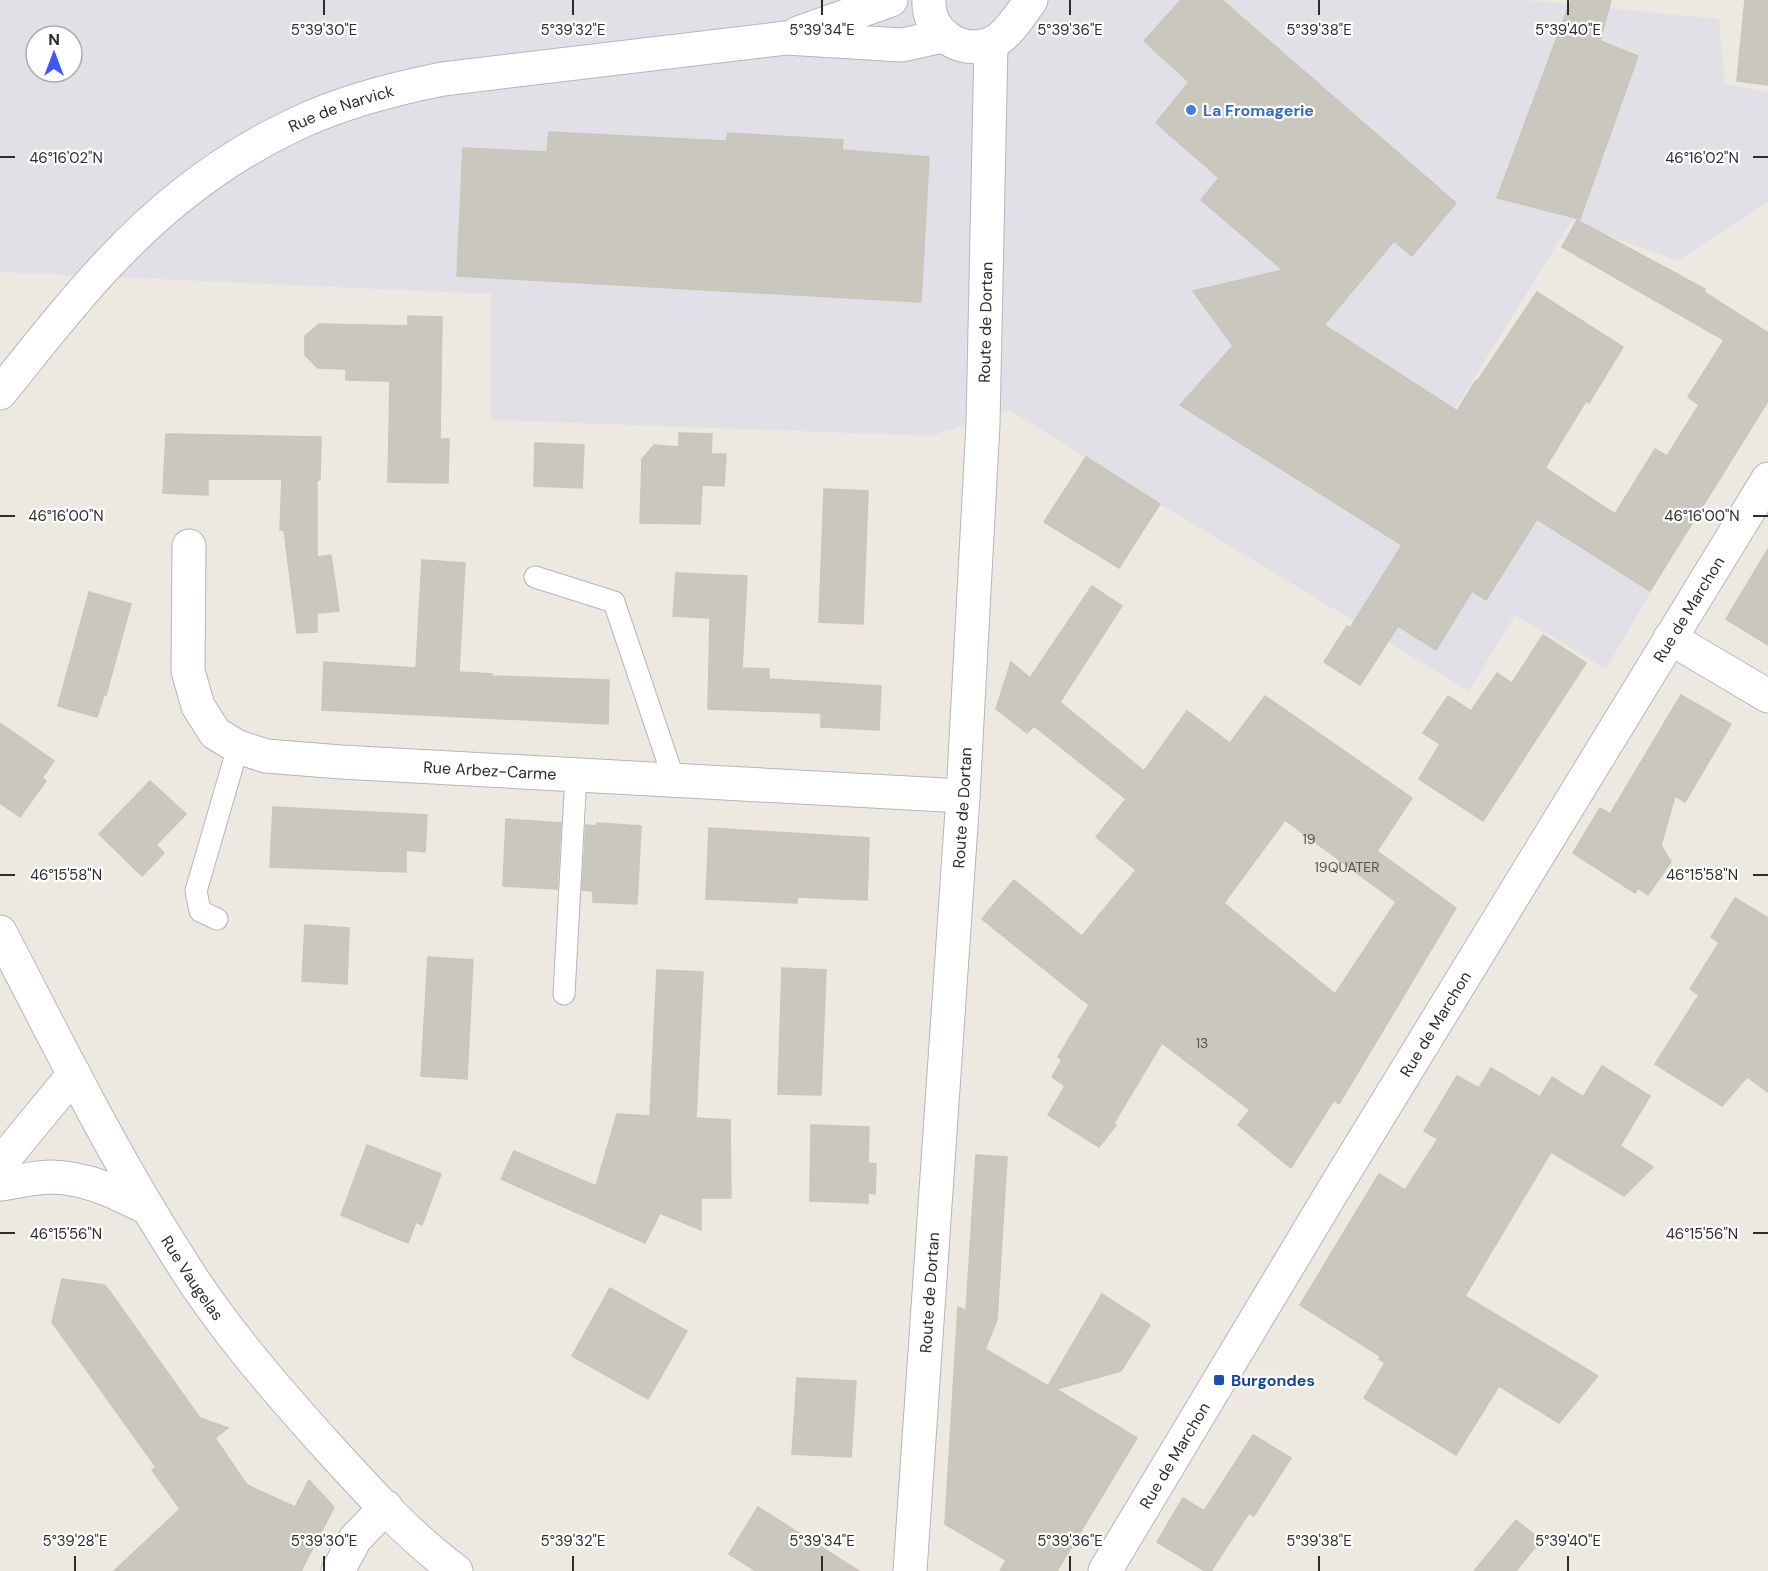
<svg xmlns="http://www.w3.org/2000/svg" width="1768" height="1571" font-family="'DM Sans',sans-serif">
	<rect width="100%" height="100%" fill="#eee9e0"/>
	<path fill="#e2e0e7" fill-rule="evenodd" d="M0 0H1525L1719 19 1725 84 1768 92V202L1678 261 1571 222 1455 409 1674 552 1606 669 1515 615 1469 691 1160 504 1010 410 931 436 491 420V294L0 272ZM36 36H72V72H36Z"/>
	<g fill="#cac7be" stroke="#cac5b9" stroke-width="1.5" fill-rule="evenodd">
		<polygon points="1181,0 1222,0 1456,203 1412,256 1394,241 1324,325 1457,411 1476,380 1478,380 1537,292 1623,347 1589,403 1586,401 1545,468 1615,514 1655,449 1667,456 1699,405 1688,397 1724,340 1562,247 1577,220 1705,289 1704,292 1768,333 1768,401 1650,591 1537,519 1486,600 1472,591 1436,650 1398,626 1360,685 1324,662 1347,626 1350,628 1402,545 1180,405 1233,346 1193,291 1283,270 1201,200 1219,178 1156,123 1189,82 1144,41"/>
		<polygon points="1571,0 1611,0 1600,41 1638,56 1580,219 1497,198"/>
		<polygon points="1745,0 1768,0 1768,85 1737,81"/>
		<polygon points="549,132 726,141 728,133 843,140 842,150 929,157 921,302 457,276 463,148 547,152"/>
		<polygon points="408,316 442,317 440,439 449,439 448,483 388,482 390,381 346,380 346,369 318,368 305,355 305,336 319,324 408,326"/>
		<polygon points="679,433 712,434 711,454 726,454 724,486 702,485 700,524 640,523 642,459 654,445 679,447"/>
		<polygon points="166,434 321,437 320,480 317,480 317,557 331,555 339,611 317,613 317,632 297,633 284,530 280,530 282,479 208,479 208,495 163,493"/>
		<polygon points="535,443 584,445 582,488 534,486"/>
		<polygon points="1086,457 1160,504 1119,568 1044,522"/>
		<polygon points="824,489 868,491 863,624 819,622"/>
		<polygon points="1768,549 1768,645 1726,619"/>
		<polygon points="422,560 465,563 459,672 492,674 492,676 609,680 608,724 322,710 324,662 416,668"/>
		<polygon points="676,573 747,576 742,668 769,669 769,679 881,686 879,730 821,727 821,713 708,709 710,618 673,616"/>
		<path d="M1092 586 1122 606 1060 702 1144 771 1187 711 1230 743 1265 696 1412 798 1377 851 1456 908 1339 1104 1334 1100 1291 1168 1238 1125 1250 1110 1162 1043 1114 1123 1116 1125 1099 1147 1048 1115 1065 1086 1052 1077 1062 1060 1058 1057 1089 1005 982 919 1014 880 1082 936 1136 870 1096 837 1126 799 1034 726 1027 733 996 709 1011 662 1030 678ZM1285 820 1396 902 1335 994 1224 903Z"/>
		<polygon points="89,592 131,604 106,695 104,695 97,717 58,706"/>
		<polygon points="1543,635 1586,663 1483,821 1419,779 1440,744 1423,733 1448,696 1471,711 1497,673 1512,683"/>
		<polygon points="1681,695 1731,724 1685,802 1675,796 1661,845 1671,862 1648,895 1638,888 1635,893 1573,853 1600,808 1610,814"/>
		<polygon points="0,723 54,761 42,778 46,781 20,817 0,803"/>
		<polygon points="150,781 186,814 156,845 164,853 142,876 99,834"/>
		<polygon points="273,807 427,815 425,852 406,850 406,872 270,867"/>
		<polygon points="506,819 561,823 557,889 503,886"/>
		<polygon points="597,823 641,826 637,904 593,902 593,891 582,890 586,825 597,826"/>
		<polygon points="709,828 869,838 867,900 797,897 797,903 706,899"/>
		<polygon points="1735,898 1768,918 1768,1092 1747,1077 1722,1106 1655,1064 1699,995 1690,989 1719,943 1711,937"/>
		<polygon points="305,925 349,928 347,984 302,981"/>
		<polygon points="428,957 473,960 467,1079 421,1076"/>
		<polygon points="782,968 826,970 821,1095 778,1094"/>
		<polygon points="657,970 703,972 696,1118 730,1120 731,1198 701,1198 701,1230 660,1213 645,1243 501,1179 514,1151 596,1186 617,1114 650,1116"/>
		<polygon points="1602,1066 1650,1096 1620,1146 1653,1167 1624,1196 1551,1152 1465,1296 1598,1376 1559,1423 1499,1386 1456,1455 1364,1398 1385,1363 1379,1359 1380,1356 1300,1305 1379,1174 1405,1190 1438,1139 1424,1131 1457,1076 1479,1088 1491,1068 1540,1097 1552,1077 1583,1097"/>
		<polygon points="811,1125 869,1127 868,1163 876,1164 875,1194 868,1193 868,1203 810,1201"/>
		<polygon points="367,1145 441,1174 422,1225 416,1222 408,1243 341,1215"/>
		<polygon points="976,1155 1007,1157 997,1320 985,1349 1048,1386 1102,1294 1150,1325 1121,1371 1056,1389 1137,1438 1057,1571 1000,1571 1006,1560 945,1524 958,1307 966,1311"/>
		<polygon points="62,1279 104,1285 108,1289 200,1418 228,1428 215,1438 247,1485 295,1507 309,1480 334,1507 301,1571 114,1571 180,1509 152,1470 156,1467 52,1322"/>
		<polygon points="610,1288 687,1331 648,1399 572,1356"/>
		<polygon points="797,1378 856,1381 851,1457 792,1454"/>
		<polygon points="1253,1435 1291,1458 1254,1516 1249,1513 1211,1571 1205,1571 1157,1542 1183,1498 1204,1511"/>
		<polygon points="758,1507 859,1571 756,1571 729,1554"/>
		<polygon points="1516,1520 1541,1540 1516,1571 1474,1571"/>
	</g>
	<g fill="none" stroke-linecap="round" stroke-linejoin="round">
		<g stroke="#b3b5c0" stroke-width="23">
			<g id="lane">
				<polyline points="535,577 614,602 674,780"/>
				<polyline points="217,919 200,911 196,891 238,747"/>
				<polyline points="564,994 576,775"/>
			</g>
		</g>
		<g stroke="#b3b5c0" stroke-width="35">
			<g id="street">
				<path id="s1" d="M189 546 188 671 198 706 215 733 238 747 266 756 341 762 963 796"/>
				<polyline points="1670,638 1768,696"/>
				<polyline points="0,1164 74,1074"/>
				<path d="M0 1184C17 1182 35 1177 52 1177 89 1178 117 1193 149 1209"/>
				<polyline points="338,1571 355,1539 386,1507"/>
			</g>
		</g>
		<g stroke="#b3b5c0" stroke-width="35">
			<g id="secondary">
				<path d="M929 0C927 32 960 55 990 44 1005 39 1022 13 1031 0"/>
				<polyline points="798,33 891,0"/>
				<path id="s2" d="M0 393C35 350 69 305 108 264 161 207 225 157 296 124 342 102 392 89 443 79L786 38 902 45 943 36"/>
				<path id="s3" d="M0 932C57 1041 111 1152 177 1255 220 1325 274 1387 329 1448 368 1491 409 1536 456 1571"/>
				<path id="s4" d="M910 1571 963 796 983 424 991 44"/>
				<path id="s5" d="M1105 1571 1331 1194 1768 479"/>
			</g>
		</g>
		<use href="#lane" stroke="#fff" stroke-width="21"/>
		<use href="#street" stroke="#fff" stroke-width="33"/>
		<use href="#secondary" stroke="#fff" stroke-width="33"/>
	</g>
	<path fill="none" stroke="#2d2d2d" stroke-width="2" d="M324 0V15M573 0V15M822 0V15M1070 0V15M1319 0V15M1568 0V15M0 157H15M1753 157H1768M0 516H15M1753 516H1768M0 875H15M1753 875H1768M0 1233H15M1753 1233H1768M75 1556V1571M324 1556V1571M573 1556V1571M822 1556V1571M1070 1556V1571M1319 1556V1571M1568 1556V1571"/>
	<circle fill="#3f7fe0" stroke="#fff" stroke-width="2" cx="1191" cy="110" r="6"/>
	<rect fill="#1a4fb4" stroke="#fff" stroke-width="2" x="1213" y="1374" width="12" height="12" rx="3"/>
	<g text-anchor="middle" stroke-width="4.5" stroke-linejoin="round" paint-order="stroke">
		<g font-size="14" fill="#545451">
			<text x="1309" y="844">19</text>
			<text x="1347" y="872">19QUATER</text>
			<text x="1202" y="1048">13</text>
		</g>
		<g font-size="16" fill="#2d2d2d" stroke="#fff">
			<text dy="6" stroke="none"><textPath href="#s2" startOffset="452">Rue de Narvick</textPath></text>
			<text dy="6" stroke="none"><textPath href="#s4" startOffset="1251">Route de Dortan</textPath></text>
			<text dy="6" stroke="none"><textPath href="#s5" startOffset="1125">Rue de Marchon</textPath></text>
			<text dy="6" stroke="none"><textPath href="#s1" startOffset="474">Rue Arbez-Carme</textPath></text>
			<text dy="6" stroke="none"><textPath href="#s4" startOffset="765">Route de Dortan</textPath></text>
			<text dy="6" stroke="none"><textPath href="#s5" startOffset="639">Rue de Marchon</textPath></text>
			<text dy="6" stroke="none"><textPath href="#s3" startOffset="396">Rue Vaugelas</textPath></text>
			<text dy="6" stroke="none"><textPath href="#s4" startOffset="279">Route de Dortan</textPath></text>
			<text dy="6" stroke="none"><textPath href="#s5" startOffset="135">Rue de Marchon</textPath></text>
		</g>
		<g font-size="16" font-weight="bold" fill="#366cbe" stroke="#fff" text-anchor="start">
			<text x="1203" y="116">La Fromagerie</text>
		</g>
		<g font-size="16" font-weight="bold" fill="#164399" stroke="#fff" text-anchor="start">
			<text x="1231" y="1386">Burgondes</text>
		</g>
	</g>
	<g font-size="15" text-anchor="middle" fill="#2d2d2d" stroke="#fff" stroke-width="4.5" stroke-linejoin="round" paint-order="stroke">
		<text x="324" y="35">5°39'30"E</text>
		<text x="573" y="35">5°39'32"E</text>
		<text x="822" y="35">5°39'34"E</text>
		<text x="1070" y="35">5°39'36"E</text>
		<text x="1319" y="35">5°39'38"E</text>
		<text x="1568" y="35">5°39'40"E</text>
		<text x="66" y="163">46°16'02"N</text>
		<text x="1702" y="163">46°16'02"N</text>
		<text x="66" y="521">46°16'00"N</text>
		<text x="1702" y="521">46°16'00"N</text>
		<text x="66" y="880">46°15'58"N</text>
		<text x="1702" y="880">46°15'58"N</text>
		<text x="66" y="1239">46°15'56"N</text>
		<text x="1702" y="1239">46°15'56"N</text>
		<text x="75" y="1546">5°39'28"E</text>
		<text x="324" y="1546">5°39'30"E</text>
		<text x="573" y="1546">5°39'32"E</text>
		<text x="822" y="1546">5°39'34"E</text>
		<text x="1070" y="1546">5°39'36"E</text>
		<text x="1319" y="1546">5°39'38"E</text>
		<text x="1568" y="1546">5°39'40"E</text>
	</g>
	<g transform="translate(54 54)"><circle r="28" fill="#ffffff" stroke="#ababab" stroke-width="1.5"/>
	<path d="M0-4.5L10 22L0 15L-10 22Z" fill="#3f58fc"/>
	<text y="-9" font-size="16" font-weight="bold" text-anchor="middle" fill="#2d2d2d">N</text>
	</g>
</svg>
